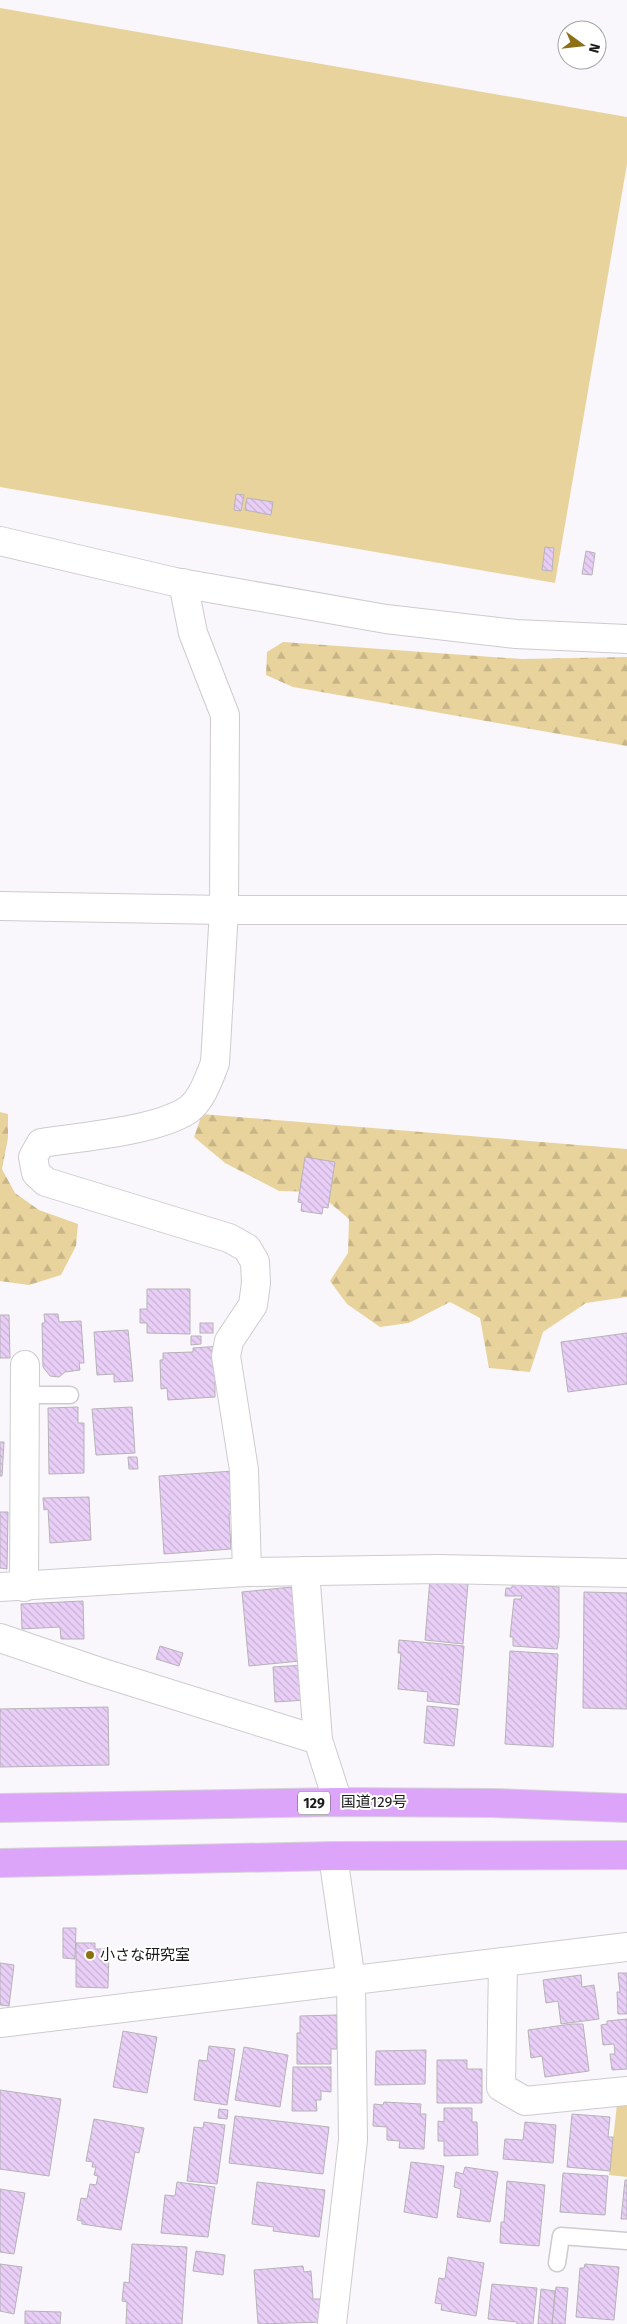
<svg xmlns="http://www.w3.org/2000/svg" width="627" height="2324" font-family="'Fira Sans','Noto Sans JP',sans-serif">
	<defs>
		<pattern id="forest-firs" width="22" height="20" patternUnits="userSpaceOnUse" patternTransform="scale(1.25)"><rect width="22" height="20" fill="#e9d39d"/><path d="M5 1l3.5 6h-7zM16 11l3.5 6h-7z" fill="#c7b587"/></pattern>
		<pattern id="building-back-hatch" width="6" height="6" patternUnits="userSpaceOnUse" patternTransform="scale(1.25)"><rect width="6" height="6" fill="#e9cff7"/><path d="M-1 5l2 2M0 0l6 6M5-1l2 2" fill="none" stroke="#c7b1d3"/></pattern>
	</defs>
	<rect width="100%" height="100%" fill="#f9f7fb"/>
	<g fill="#e9d39d">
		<polygon points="0,8 627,117 627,164 555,583 0,487"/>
		<polygon points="627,2103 627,2177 609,2175 617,2104"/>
	</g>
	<g fill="url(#forest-firs)">
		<polygon points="283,642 522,659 627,657 627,746 293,687 266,675 267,652"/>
		<polygon points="0,1112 8,1114 8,1138 2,1169 15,1193 39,1210 78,1224 76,1246 61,1275 29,1285 0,1281"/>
		<polygon points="202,1114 627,1149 627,1297 586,1303 543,1332 530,1372 489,1368 480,1318 450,1302 409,1323 380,1327 347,1304 330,1281 348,1253 349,1219 317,1192 279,1191 225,1163 194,1137"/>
	</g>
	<g fill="url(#building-back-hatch)" stroke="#b6b3b7">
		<polygon points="236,494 244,495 241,511 234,510"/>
		<polygon points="247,498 273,502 271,515 245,510"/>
		<polygon points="545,547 554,548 552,571 542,570"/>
		<polygon points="586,551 595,553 592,575 582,574"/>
		<polygon points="305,1157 335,1162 328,1208 323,1207 322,1214 301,1211 302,1203 298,1202"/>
		<polygon points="147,1289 190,1289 190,1334 147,1333 147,1323 140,1323 140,1309 147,1309"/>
		<polygon points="44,1314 58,1314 59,1322 81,1321 84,1363 79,1363 80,1370 65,1372 59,1377 50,1376 43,1367 42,1323 45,1323"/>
		<polygon points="0,1315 9,1315 10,1358 0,1358"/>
		<rect x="200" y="1323" width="13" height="10"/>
		<polygon points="128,1330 133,1381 114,1382 114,1374 97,1375 94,1332"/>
		<polygon points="627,1333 627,1384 568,1392 561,1342"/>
		<polygon points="191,1336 201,1336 201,1344 191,1345"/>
		<polygon points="221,1346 222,1381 215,1381 215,1397 168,1400 167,1388 161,1389 160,1360 163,1360 163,1353 193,1352 193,1348"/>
		<polygon points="78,1407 78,1423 84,1423 84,1473 49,1474 48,1408"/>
		<polygon points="132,1407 135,1453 96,1455 92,1409"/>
		<polygon points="0,1442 4,1442 2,1476 0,1476"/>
		<polygon points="128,1457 137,1457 138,1469 129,1469"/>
		<polygon points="234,1471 236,1514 229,1514 231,1549 164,1554 159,1476"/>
		<polygon points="89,1497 91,1540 50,1543 48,1509 44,1510 43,1498"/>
		<polygon points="0,1512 8,1512 7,1569 0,1568"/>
		<polygon points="430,1579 468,1583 463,1644 425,1640"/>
		<polygon points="512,1583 559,1587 559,1637 557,1649 513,1646 513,1637 510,1637 514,1599 521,1599 522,1596 505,1596 506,1588 512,1588"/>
		<polygon points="292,1587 300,1661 249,1666 242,1592"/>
		<polygon points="584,1592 627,1593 627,1709 583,1708"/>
		<polygon points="83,1601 84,1639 61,1639 60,1627 22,1629 21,1604"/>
		<polygon points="399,1640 464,1646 459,1705 427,1701 428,1692 398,1689 401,1653 398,1653"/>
		<polygon points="160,1646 183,1653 179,1666 156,1659"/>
		<polygon points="510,1651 558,1654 553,1747 505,1744"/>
		<polygon points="305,1665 306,1700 275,1702 273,1667"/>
		<polygon points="427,1706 458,1709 454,1746 424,1743"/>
		<polygon points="108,1707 109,1765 0,1767 0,1709"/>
		<polygon points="63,1928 76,1928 75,1959 63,1958"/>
		<polygon points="76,1943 95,1943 95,1949 109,1949 108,1988 76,1987"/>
		<polygon points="0,1963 14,1965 9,2006 0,2005"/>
		<polygon points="618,1973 627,1973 627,2014 618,2014 617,1992 620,1992"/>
		<polygon points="581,1975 582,1987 594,1985 599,2019 561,2024 558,2001 546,2003 543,1980"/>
		<polygon points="337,2015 337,2049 331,2049 331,2064 297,2064 297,2033 300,2033 300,2016"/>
		<polygon points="627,2019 627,2069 612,2070 610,2054 615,2054 614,2044 603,2045 601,2025 607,2024 607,2021"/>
		<polygon points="572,2024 583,2024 589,2071 545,2077 542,2056 531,2058 528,2030"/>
		<polygon points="123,2031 157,2037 147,2093 113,2087"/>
		<polygon points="209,2046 235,2049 227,2105 194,2100 199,2060 207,2061"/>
		<polygon points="244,2047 288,2055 280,2107 235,2100"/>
		<polygon points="426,2050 425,2084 375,2085 376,2051"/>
		<polygon points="437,2060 467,2060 467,2069 482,2069 482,2103 437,2103"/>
		<polygon points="293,2067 331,2067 331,2092 321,2091 321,2100 316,2100 317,2111 292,2111"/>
		<polygon points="0,2090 61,2099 49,2176 0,2169"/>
		<polygon points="384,2102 421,2104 420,2114 426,2114 424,2149 399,2148 400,2141 387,2140 387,2127 373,2126 374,2104 383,2105"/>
		<polygon points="444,2108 472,2108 472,2122 477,2122 478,2155 444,2156 444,2141 438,2141 438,2121 444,2122"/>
		<polygon points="219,2109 228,2110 227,2119 218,2118"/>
		<polygon points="572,2114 610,2117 608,2137 613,2137 610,2171 567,2167"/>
		<polygon points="235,2116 329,2127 323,2174 229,2163"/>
		<polygon points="94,2119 144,2128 139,2153 135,2152 121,2230 82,2224 82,2221 77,2220 81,2198 87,2199 90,2184 96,2185 98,2176 94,2175 96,2167 92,2167 93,2162 86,2161"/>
		<polygon points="204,2122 225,2125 217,2184 187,2181 194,2127 203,2128"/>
		<polygon points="525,2122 556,2125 553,2163 503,2159 505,2139 523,2140"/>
		<polygon points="411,2162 444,2166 437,2218 404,2212"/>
		<polygon points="465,2167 498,2172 490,2222 457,2217 461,2189 454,2187 456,2172 463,2174"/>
		<polygon points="563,2173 608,2176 605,2215 560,2212"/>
		<polygon points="625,2180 627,2180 627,2219 621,2219"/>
		<polygon points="507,2181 545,2185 539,2246 500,2243 501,2222 504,2222"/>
		<polygon points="177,2182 215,2187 208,2237 161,2233 165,2195 175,2196"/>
		<polygon points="257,2182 325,2190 319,2237 273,2231 274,2227 252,2224"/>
		<polygon points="0,2189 25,2193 14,2254 0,2252"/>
		<polygon points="132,2244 187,2247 182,2324 126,2324 127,2302 122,2301 124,2282 129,2283"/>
		<polygon points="196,2251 225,2255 223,2275 193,2271"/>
		<polygon points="448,2257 484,2263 476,2316 441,2310 442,2304 435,2303 439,2278 445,2279"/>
		<polygon points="0,2264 22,2267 14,2314 0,2311"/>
		<polygon points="585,2264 619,2267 614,2320 576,2317 580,2268 584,2268"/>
		<polygon points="303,2266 304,2272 311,2271 313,2299 321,2299 323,2322 258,2324 254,2270"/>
		<polygon points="492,2284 537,2288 533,2324 517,2324 517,2322 488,2319"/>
		<polygon points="556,2287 568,2288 565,2324 552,2324"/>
		<polygon points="541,2289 555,2291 552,2324 538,2324"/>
		<polygon points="25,2311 61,2312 60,2324 25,2324"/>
	</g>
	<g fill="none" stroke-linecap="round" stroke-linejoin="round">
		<g stroke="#cdcbcf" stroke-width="19">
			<g id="lane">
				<polyline points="25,1395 70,1395"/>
				<polyline points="557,2263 561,2236 627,2241"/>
			</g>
		</g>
		<g stroke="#cdcbcf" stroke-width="30">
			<g id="street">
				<polyline points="0,541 175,582 386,619 516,634 627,639"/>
				<path d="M183 583 193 633 225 715 224 910 215 1063C209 1078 202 1100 188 1110 156 1131 81 1137 41 1143L33 1157 36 1173 46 1182 229 1238 247 1248 255 1262 256 1283 253 1305 229 1341 226 1356 244 1470 247 1572"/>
				<polyline points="0,906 224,910 627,910"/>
				<polyline points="305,1571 318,1740"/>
				<polyline points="0,1587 247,1572 439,1569 627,1573"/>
				<polyline points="24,1587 25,1365"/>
				<polyline points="0,1638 97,1671 318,1740 338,1802"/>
				<polyline points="503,1962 501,2087 525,2101 627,2091"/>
				<polyline points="0,2023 627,1947"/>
				<polyline points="332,2324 353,2140 351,1981 333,1856"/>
			</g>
		</g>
		<g stroke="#d6d6d6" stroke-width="30">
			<g id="highway">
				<polyline points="0,1808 338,1802 493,1803 627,1808"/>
				<polyline points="0,1863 333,1856 627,1855"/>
			</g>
		</g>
		<use href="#lane" stroke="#fff" stroke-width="16"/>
		<use href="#street" stroke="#fff" stroke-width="28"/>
		<use href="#highway" stroke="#dca5f9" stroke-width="28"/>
	</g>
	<circle fill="#8e7014" stroke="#fff" stroke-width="2" cx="90" cy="1955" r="5"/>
	<g text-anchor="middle" stroke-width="4" stroke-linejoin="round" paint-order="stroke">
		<rect fill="#fff" stroke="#605f60" stroke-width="1" x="298" y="1791.5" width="32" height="23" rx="4"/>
		<g font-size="14" font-weight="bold" fill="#1c1b1c">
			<text x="314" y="1808">129</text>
		</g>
		<g font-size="15" fill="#1c1b1c" stroke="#fff">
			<text x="374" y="1807">国道129号</text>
		</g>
		<g font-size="15" fill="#1c1b1c" stroke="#fff" text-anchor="start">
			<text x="100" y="1960">小さな研究室</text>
		</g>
	</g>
	<g transform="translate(582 45) rotate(105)"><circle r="24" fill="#ffffff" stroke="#a4a4a4"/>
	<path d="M0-4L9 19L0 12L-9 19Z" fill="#8e7014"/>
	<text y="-8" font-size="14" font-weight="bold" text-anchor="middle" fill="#1c1b1c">N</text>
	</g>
</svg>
